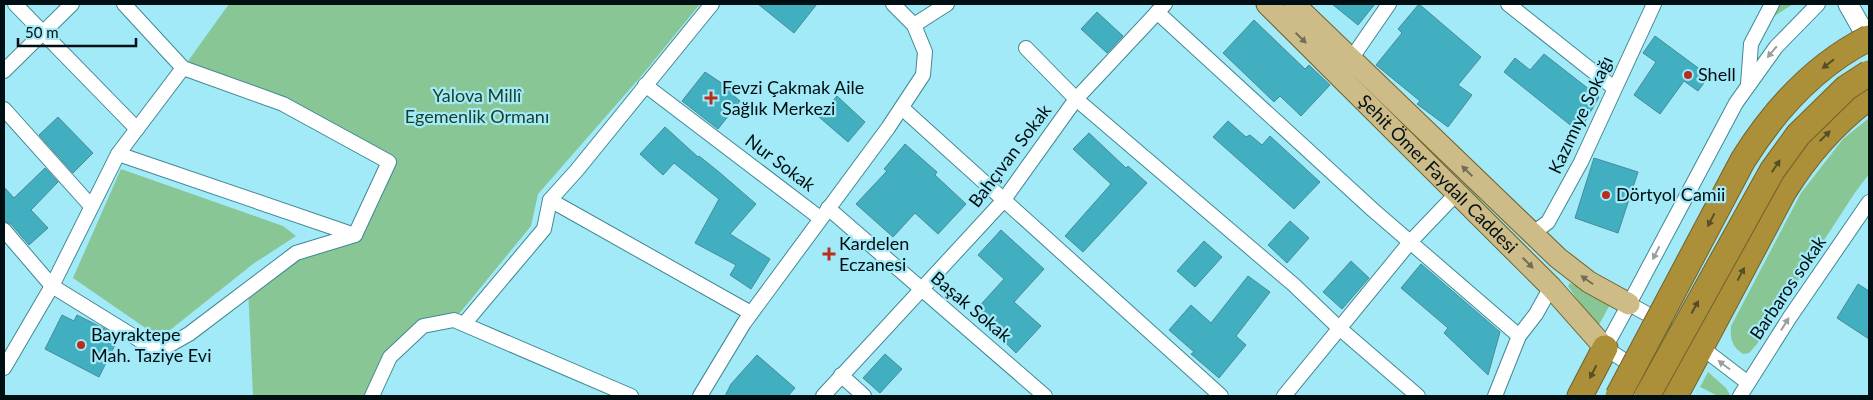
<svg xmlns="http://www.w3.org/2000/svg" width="1873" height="400" font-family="Lato,sans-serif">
	<rect width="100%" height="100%" fill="#a2eaf7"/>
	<g fill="#88c695">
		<polygon points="229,4 700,4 643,74 538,194 531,226 454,320 422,326 390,357 372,396 253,396 248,287 296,253 355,235 389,162 283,104 183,68"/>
		<polygon points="1779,4 1793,4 1770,19"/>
		<path d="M1869 118V174L1854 194 1757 344 1749 353 1743 354C1732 347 1730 339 1731 326L1801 193 1843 139Z"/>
		<polygon points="121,169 283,226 296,236 253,264 160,338 73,278"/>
		<polygon points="1570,283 1611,303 1597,328 1568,286"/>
		<polygon points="1708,372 1726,388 1730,395 1718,396 1700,387"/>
	</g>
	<g fill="#42afc1" stroke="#468c98">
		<polygon points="758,4 817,4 794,33"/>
		<polygon points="1332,4 1375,4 1358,25"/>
		<polygon points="1419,4 1481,57 1458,85 1472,95 1448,127 1417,104 1420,101 1376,65 1402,33 1398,29"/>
		<polygon points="1097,12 1123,36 1107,53 1081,29"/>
		<polygon points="1254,20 1305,69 1309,65 1330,85 1301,116 1280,96 1274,102 1223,53"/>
		<polygon points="1655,36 1709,76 1698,91 1684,81 1660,114 1634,95 1656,62 1643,53"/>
		<polygon points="1544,54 1599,97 1579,132 1504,72 1515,58 1530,70"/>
		<polygon points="705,72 732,90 734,96 740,101 718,129 682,101"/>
		<polygon points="837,96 865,122 848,142 819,117"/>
		<polygon points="58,117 93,153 73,173 39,135"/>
		<polygon points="1228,121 1246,137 1250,135 1262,145 1270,136 1320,182 1294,209 1213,137"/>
		<polygon points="665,127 698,157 699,156 719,172 756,204 730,234 770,259 751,289 730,275 736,265 695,243 719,199 674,163 663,175 640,154"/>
		<polygon points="1089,133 1126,168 1128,166 1147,183 1083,252 1065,236 1111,184 1073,149"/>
		<polygon points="905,144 937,172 935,175 966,204 938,234 915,213 893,237 856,204 887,171 884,169"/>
		<polygon points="1594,158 1638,172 1618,233 1575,218"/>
		<polygon points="45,168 58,182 31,210 48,228 29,245 11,224 4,221 4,187 14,198"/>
		<polygon points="1290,221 1309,238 1287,263 1268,245"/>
		<polygon points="1001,230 1044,269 1014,302 1041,326 1016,353 974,312 1004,279 978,255"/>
		<polygon points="1204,241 1222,257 1195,287 1177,271"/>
		<polygon points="1351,261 1369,278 1342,309 1323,292"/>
		<polygon points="1421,264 1500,332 1488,375 1444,333 1448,328 1401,288"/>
		<polygon points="1248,276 1270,292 1236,336 1246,345 1219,378 1191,354 1194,352 1169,330 1191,305 1211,323"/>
		<polygon points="1858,284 1869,291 1869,339 1837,318"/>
		<polygon points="62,315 74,321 77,315 109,331 106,336 117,341 99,377 45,349"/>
		<polygon points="885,354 902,369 880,393 863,378"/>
		<polygon points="757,355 795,388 788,396 725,396 731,384"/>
	</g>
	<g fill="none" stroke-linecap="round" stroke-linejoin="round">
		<g stroke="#418894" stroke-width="16">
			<g id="street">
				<polyline points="15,4 137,129"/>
				<polyline points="124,4 183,68 283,104 389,162 355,235"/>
				<polyline points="1508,4 1614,88"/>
				<polyline points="1157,12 1373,210 1519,336"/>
				<polyline points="914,25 947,4"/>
				<polyline points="1026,48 1076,99 1294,285 1338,327 1418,396"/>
				<polyline points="1351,59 1389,4"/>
				<polyline points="4,71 72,4"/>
				<polyline points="1748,84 1751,44 1772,4"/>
				<polyline points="645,85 820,218"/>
				<polyline points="902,108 1221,396"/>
				<polyline points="4,109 91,206"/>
				<polyline points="550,200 751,313"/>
				<polyline points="828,208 1045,396"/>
				<polyline points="4,230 52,286 146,344 166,347 189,334 296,253 355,235 118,154"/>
				<polyline points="1532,234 1548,222 1581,162 1654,4"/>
				<polyline points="1629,304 1736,103 1776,47 1818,4"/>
				<polyline points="464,324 544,229 550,200 577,170 712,4"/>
				<polyline points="1697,344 1748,383"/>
				<polyline points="4,368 52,286 118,154 183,68"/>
				<polyline points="1639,370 1605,348 1629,304 1664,323"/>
				<polyline points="841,375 864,396"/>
				<polyline points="372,396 390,357 423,326 454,320 631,396"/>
				<polyline points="700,396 744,323 888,128 923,75 925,52 914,25 893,4"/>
				<polyline points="823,396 1003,201 1076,99 1165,4"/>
				<polyline points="1284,396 1411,241 1457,193"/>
				<polyline points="1495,396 1519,336 1536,314 1551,287"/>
				<polyline points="1740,396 1790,317 1869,202"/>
			</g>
		</g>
		<g stroke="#418894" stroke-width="21">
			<polyline id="secondary" points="1848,4 1861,27 1869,36"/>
		</g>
		<g stroke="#70622c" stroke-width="23">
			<g id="primary">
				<path id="s1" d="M1267 4 1551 287 1605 348"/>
				<polyline points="1294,4 1558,258 1589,282 1629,304"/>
			</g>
		</g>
		<g stroke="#70622c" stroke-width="27">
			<g id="highway">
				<polyline points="1580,396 1605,348"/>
				<path d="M1675 396 1784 191C1807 154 1834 123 1869 97"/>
			</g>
		</g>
		<use href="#street" stroke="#fff" stroke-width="14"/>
		<use href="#secondary" stroke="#fff" stroke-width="19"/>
		<use href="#primary" stroke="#cdbc88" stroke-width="21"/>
		<use href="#highway" stroke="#ac8f39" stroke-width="25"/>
		<g stroke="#70622c" stroke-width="27" stroke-linecap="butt">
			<g id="highway-bridge">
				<path d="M1618 396 1743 160C1775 109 1815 65 1869 38"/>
				<polyline points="1647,396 1772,171 1798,135 1846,88 1869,73"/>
			</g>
		</g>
		<use href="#highway-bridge" stroke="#ac8f39" stroke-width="25"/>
	</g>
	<defs><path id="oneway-solid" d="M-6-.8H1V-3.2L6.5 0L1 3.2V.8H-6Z" transform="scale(1.25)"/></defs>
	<g fill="#716e53">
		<use href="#oneway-solid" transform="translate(1301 38) rotate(44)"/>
		<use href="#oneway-solid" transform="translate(1467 171) rotate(-136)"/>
		<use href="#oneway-solid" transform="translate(1528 263) rotate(45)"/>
		<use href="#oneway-solid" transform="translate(1587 280) rotate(-145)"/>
	</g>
	<g fill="#999fa1">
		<use href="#oneway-solid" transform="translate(1772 52) rotate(130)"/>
		<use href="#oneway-solid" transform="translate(1656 253) rotate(117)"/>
		<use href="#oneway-solid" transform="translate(1785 324) rotate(-58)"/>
		<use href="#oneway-solid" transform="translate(1724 365) rotate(-143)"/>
	</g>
	<g fill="#564f26">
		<use href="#oneway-solid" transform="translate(1828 64) rotate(142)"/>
		<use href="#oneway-solid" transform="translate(1825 136) rotate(-45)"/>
		<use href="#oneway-solid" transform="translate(1776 166) rotate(-56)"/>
		<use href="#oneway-solid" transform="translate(1711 220) rotate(118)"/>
		<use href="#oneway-solid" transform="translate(1741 274) rotate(-62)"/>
		<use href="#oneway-solid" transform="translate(1695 307) rotate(-61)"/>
		<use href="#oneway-solid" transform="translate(1593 372) rotate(117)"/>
	</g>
	<g fill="#ba2d1e" stroke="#a2eaf7" stroke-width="2">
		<circle cx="1688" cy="75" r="5"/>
		<path d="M708.5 90.5h5v5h5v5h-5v5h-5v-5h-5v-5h5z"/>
		<circle cx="1606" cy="195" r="5"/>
		<path d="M826.5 246.5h5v5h5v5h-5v5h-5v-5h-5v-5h5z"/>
		<circle cx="81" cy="345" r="5"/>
	</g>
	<g text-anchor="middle" stroke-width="4.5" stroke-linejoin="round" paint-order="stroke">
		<g font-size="18" fill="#000f13" stroke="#a2eaf7" text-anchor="start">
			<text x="1698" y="81">Shell</text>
			<text x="722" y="94">Fevzi Çakmak Aile<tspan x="722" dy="21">Sağlık Merkezi</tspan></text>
			<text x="1616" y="201">Dörtyol Camii</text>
			<text x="839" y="250">Kardelen<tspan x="839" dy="21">Eczanesi</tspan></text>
			<text x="91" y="341">Bayraktepe<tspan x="91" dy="21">Mah. Taziye Evi</tspan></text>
		</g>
		<g font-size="18" fill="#1a3d23" stroke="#a2eaf7">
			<text x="477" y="102">Yalova Millî<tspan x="477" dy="21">Egemenlik Ormanı</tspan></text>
		</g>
		<g font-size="18" fill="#000f13" stroke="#a2eaf7">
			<text transform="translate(1581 115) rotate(-65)" y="6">Kazımıye Sokağı</text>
			<text transform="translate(1010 156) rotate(-53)" y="6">Bahçıvan Sokak</text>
			<text transform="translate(780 163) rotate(37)" y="6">Nur Sokak</text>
			<text dy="6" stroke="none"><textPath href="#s1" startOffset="241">Şehit Ömer Faydalı Caddesi</textPath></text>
			<text transform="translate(1788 288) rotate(-56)" y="6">Barbaros sokak</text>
			<text transform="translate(971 307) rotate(40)" y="6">Başak Sokak</text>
		</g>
	</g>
	<rect width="1873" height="400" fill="none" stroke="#000f13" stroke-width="10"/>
	<path d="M18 38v8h118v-8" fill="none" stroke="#000f13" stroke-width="2.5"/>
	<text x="25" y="38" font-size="15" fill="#000f13" stroke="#a2eaf7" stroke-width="4" paint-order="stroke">50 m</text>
</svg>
